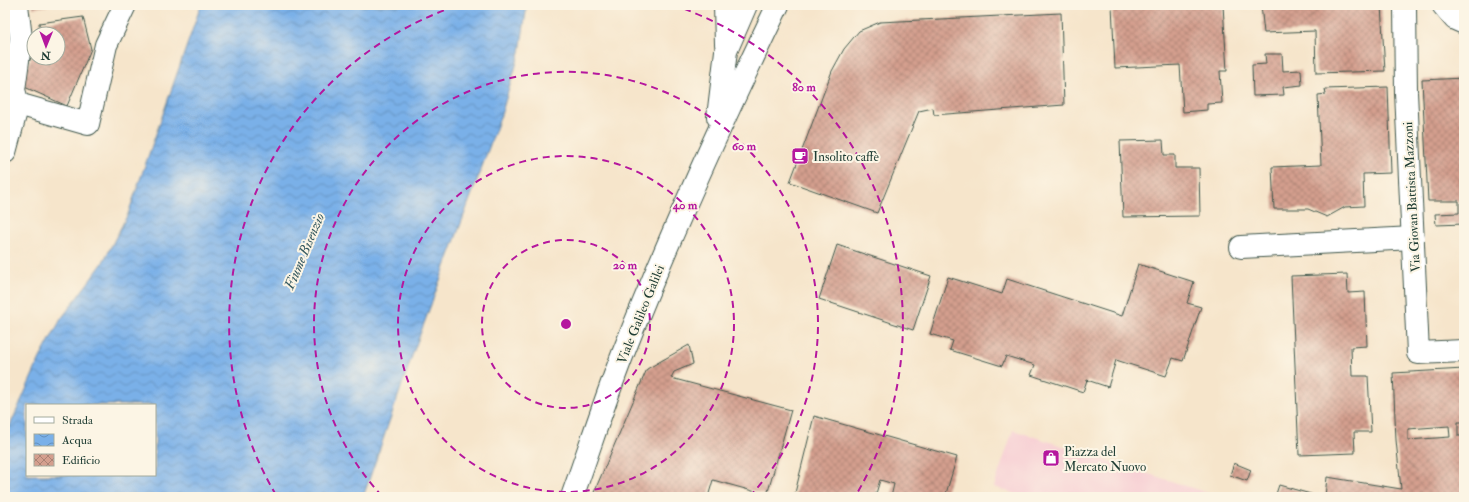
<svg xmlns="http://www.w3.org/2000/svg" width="1469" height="502" font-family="'IM FELL Double Pica',serif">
	<defs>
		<pattern id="water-waves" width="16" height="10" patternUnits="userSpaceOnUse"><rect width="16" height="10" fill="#7ab0e8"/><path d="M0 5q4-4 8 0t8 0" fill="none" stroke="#6390bd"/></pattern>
		<pattern id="building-cross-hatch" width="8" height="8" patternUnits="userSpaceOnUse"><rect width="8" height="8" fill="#d49f8e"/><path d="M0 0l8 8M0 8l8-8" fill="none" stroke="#ab8375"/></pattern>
	</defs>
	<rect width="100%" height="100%" fill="#fcf5e5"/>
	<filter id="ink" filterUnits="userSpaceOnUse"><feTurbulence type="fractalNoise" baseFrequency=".025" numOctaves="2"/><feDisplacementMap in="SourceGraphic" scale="8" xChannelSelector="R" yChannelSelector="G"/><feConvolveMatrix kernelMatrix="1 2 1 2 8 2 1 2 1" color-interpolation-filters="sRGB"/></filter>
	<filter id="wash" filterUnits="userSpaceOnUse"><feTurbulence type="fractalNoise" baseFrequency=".012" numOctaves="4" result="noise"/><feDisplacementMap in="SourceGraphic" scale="16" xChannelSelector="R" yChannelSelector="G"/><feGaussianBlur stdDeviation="0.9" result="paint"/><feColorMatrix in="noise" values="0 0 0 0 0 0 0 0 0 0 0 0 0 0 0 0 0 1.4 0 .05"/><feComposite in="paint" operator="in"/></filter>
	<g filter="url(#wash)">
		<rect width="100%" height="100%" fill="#f6e5cb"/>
		<polygon fill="#f7cfd4" points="1013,430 1186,486 1220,497 1025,497 994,487"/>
		<path fill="url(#water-waves)" stroke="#4c768e" fill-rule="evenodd" d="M201 5H527L520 52 501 115 412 356 363 497H5V437L40 358 61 319 102 264 128 214ZM27 405H155V475H27Z"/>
		<g id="blocks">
			<g fill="url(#building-cross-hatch)" fill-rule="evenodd">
				<polygon points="33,5 47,5 47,6 33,8"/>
				<polygon points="1112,5 1223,5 1227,71 1220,71 1222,103 1207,104 1207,110 1183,112 1180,65 1115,68"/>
				<polygon points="1261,5 1381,5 1385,71 1316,73 1315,31 1264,33"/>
				<polygon points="1061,13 1064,105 934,115 933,108 919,111 877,213 790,182 832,71 844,49 859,31 880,22"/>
				<polygon points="83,17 91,49 67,106 20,85 34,50 34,58 58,58 58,34 40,34 39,23"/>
				<polygon points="1265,54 1282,54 1283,71 1301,70 1302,85 1283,87 1284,95 1253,96 1252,65 1266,64"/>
				<polygon points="1464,78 1464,224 1436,225 1435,214 1459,213 1459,201 1428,201 1422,80"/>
				<polygon points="1388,87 1391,173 1363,174 1364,206 1345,207 1327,217 1308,209 1274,209 1272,167 1321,165 1318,95 1326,94 1325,89"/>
				<polygon points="1163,140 1164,155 1175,155 1175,168 1199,168 1200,216 1123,217 1120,141"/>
				<polygon points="837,245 931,276 913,330 819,299"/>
				<polygon points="1138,264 1194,282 1187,303 1201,307 1183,361 1173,358 1166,376 1116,360 1108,387 1087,380 1083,392 1031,375 1035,365 1006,356 1002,366 950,350 953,341 930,334 948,277 1002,294 1007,279 1122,316"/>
				<polygon points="1347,274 1348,293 1365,292 1367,346 1351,347 1352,376 1368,376 1371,432 1354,432 1355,453 1299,455 1291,276"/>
				<polygon points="689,345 693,364 674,372 671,378 791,410 767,495 713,480 708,497 592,497 647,369"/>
				<path d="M1464 369V422H1458V436H1464V497H1325L1327 477 1401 489 1396 440 1393 373ZM1449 426 1450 437 1408 440V429Z"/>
				<polygon points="814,416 957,457 945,497 891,497 894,484 880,480 875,497 794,497"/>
				<polygon points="1234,463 1251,470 1247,481 1230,475"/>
				<polygon points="1279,485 1321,497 1275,497"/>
			</g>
		</g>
	</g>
	<g filter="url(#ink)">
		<use href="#blocks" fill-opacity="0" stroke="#3f564b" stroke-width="1"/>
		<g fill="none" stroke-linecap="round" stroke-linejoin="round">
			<g stroke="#3f564b" stroke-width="24">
				<g id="street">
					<polyline points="1405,5 1406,92 1418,353 1464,351"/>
					<polyline points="18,104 88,124 106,45 125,5"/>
					<polyline points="5,152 18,104 14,90 21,38 17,5"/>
					<polyline points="1241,247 1413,238"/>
				</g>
			</g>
			<g stroke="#3f564b" stroke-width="24">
				<g id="secondary">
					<polyline points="725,5 726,44"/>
					<polyline points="1443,5 1455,19 1464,23"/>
					<polyline points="718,117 726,51 746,5"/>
					<path d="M572 497C590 447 606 396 626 346 672 230 724 117 778 5"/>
				</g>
			</g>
			<use href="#street" stroke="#fff" stroke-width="22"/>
			<use href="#secondary" stroke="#fff" stroke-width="22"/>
		</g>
	</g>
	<g fill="none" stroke="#b5179e" stroke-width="2" stroke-dasharray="7 5">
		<circle cx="566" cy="324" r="84"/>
		<circle cx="566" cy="324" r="168"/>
		<path d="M382 496A252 252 0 1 1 750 496"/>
		<path d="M276 495A336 336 0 0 1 459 5M673 5A336 336 0 0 1 856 495"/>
	</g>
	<defs>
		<g id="cafe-square" transform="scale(0.9)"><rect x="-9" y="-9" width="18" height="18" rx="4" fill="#b5179e" stroke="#fcf5e5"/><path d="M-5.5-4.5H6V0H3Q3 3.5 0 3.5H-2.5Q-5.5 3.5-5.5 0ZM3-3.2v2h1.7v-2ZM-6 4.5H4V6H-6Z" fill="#fff"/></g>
		<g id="shop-square" transform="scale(0.9)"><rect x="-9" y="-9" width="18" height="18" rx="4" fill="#b5179e" stroke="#fcf5e5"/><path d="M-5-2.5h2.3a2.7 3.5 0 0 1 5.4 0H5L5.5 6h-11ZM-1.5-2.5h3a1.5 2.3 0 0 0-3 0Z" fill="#fff"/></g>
	</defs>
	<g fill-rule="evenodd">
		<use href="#cafe-square" x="800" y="156"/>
		<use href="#shop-square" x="1051" y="458"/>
	</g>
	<g text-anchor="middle" stroke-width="4" stroke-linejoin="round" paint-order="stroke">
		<g font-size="13" fill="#1f3d34" stroke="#fcf5e5" text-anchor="start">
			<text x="813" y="161">Insolito caffè</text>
			<text x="1064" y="456">Piazza del<tspan x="1064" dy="15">Mercato Nuovo</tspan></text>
		</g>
		<g font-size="13" fill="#1f3d34" stroke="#fcf5e5">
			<text transform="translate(1411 197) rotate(-93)" y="5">Via Giovan Battista Mazzoni</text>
			<text transform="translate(640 314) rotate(-68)" y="5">Viale Galileo Galilei</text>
		</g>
		<g font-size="14" font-style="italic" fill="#365a61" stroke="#fcf5e5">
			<text transform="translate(304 251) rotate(-67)" y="5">Fiume Bisenzio</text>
		</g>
	</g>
	<circle cx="566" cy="324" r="6" fill="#b5179e" stroke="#fcf5e5" stroke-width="2"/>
	<g font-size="12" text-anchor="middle" font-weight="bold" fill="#b5179e" stroke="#fcf5e5" stroke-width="4" stroke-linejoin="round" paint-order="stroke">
		<text x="804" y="91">80 m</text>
		<text x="744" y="150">60 m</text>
		<text x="685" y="209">40 m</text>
		<text x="625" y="269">20 m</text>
	</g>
	<rect width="1469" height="502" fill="none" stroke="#fcf5e5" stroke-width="20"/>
	<rect x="26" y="404" width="130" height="72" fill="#fcf5e5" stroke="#a4ab9e"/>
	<rect x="34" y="417" width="20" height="6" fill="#ffffff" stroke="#a4ab9e"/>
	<text x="62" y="424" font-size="12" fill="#1f3d34">Strada</text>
	<rect x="34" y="434" width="20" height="12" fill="url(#water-waves)" stroke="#a4ab9e"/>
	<text x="62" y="444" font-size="12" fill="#1f3d34">Acqua</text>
	<rect x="34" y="454" width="20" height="12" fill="url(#building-cross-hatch)" stroke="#a4ab9e"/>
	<text x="62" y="464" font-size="12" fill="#1f3d34">Edificio</text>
	<g transform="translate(46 46) rotate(181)"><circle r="19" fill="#fcf5e5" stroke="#a4ab9e"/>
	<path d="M0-3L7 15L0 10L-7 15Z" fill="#b5179e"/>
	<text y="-6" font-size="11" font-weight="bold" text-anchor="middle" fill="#1f3d34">N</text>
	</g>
</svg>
